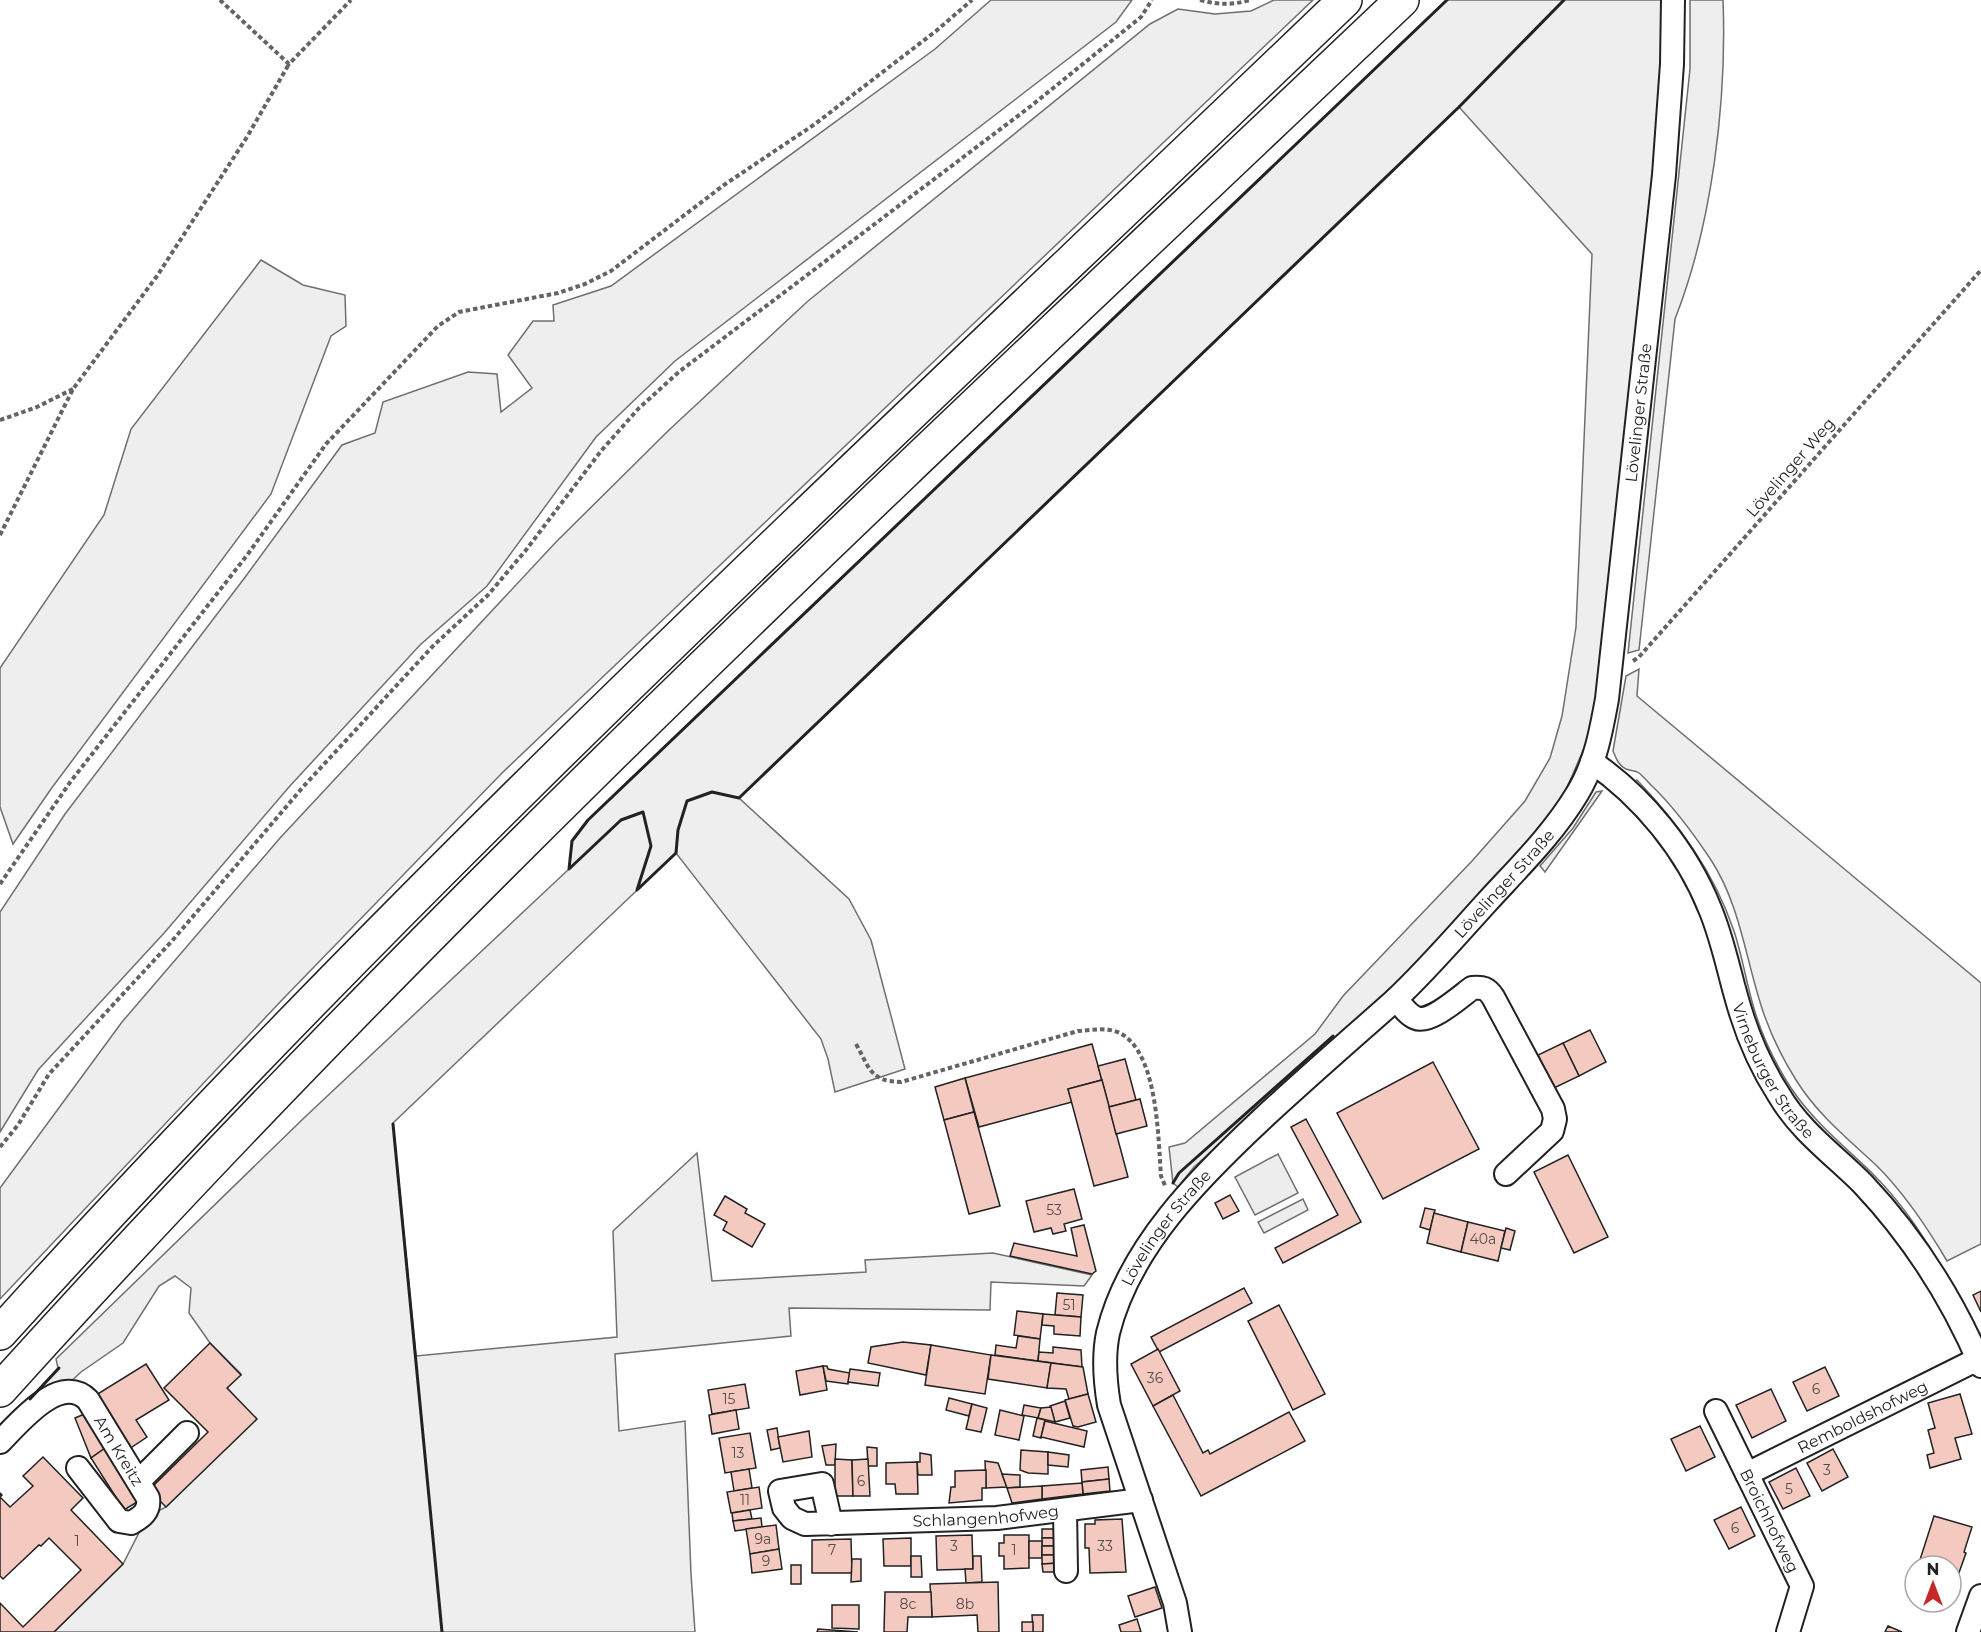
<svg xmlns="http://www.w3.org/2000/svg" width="1981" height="1632" font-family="Montserrat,sans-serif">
	<rect width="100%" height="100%" fill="#fff"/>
	<g fill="#eee" stroke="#6f6f6f" stroke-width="1.5">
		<polygon points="991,0 1132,0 1116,22 675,361 596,437 487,586 420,645 289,787 165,932 38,1070 0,1132 0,912 65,814 246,576 342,445 375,433 383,402 468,372 497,374 501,412 532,388 508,355 533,321 554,321 553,305 611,286 935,49"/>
		<polygon points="1274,0 1313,0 502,773 281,1001 0,1299 0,1188 122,1022 280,838 556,542 669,430 808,301 1150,24 1178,9 1215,14 1251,11"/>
		<polygon points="1447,0 1662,0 1663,68 1655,180 1592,730 1562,799 1527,845 1421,959 1336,1040 1194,1167 1178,1187 1173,1183 1169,1147 1185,1143 1315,1034 1343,996 1472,861 1525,801 1550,758 1562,716 1576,627 1592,254 1459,107 739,798 849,899 871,940 905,1069 835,1092 828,1059 821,1039 676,853 393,1123 416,1356 617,1337 613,1231 697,1153 712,1281 866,1272 865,1260 993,1253 1092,1275 1084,1286 991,1282 990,1310 789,1308 791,1336 615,1354 619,1431 685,1421 691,1574 695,1632 54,1632 123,1564 147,1517 166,1507 256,1419 227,1388 241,1374 210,1343 189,1313 191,1288 175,1276 159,1286 123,1343 81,1372 67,1385 34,1395 58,1368 56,1359 305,1117 569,869 572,841 588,820"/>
		<path d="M1690 0H1723C1727 101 1712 225 1675 319L1639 650 1628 653 1690 69Z"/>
		<polygon points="261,260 303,285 345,295 346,326 331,336 271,494 51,789 13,844 0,807 0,668 104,515 131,429"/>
		<path d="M1639 669 1637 696 1981 983V1244L1947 1261C1927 1227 1905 1194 1877 1166 1848 1139 1817 1114 1796 1080 1781 1056 1768 1029 1760 1002 1745 954 1739 903 1711 860 1693 833 1675 808 1652 786 1648 782 1643 776 1639 773 1635 770 1630 771 1626 769 1618 765 1616 758 1613 751L1626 676Z"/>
		<path d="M1637 780C1679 824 1714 872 1734 931 1742 955 1746 981 1753 1005 1761 1034 1775 1063 1791 1088 1813 1121 1844 1146 1872 1173 1899 1200 1921 1231 1939 1264L1811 1123 1788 1092 1767 1055 1749 1012 1728 934 1632 784Z"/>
		<polygon points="1602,791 1545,872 1540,866 1573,828 1596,792"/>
	</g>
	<g fill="#ededed" stroke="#6f6f6f" stroke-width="1.5">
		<polygon points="1278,1154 1298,1193 1255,1215 1235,1177"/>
		<polygon points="1303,1199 1308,1210 1264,1233 1258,1222"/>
	</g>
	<g fill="#f3c9c0" stroke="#222" stroke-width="1.5">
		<polygon points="1590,1030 1606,1062 1579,1076 1563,1043"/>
		<polygon points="1563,1043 1579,1076 1554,1088 1538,1055"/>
		<polygon points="1092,1044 1102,1080 1068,1089 1072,1102 979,1127 965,1078"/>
		<polygon points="1125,1059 1136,1100 1109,1107 1098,1066"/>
		<polygon points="1433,1062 1479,1149 1383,1199 1337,1113"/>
		<polygon points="965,1078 974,1112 944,1120 935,1087"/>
		<polygon points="1102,1080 1128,1177 1094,1186 1068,1089"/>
		<polygon points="1140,1099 1147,1126 1116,1134 1109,1107"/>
		<polygon points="974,1112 1000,1206 969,1214 944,1120"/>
		<polygon points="1306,1119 1361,1222 1283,1263 1275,1248 1338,1215 1291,1127"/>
		<polygon points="1568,1155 1608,1237 1574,1253 1534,1172"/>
		<polygon points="1074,1189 1082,1219 1064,1224 1066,1231 1053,1234 1051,1228 1034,1232 1026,1201"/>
		<polygon points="1230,1195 1239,1211 1223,1219 1215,1203"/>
		<polygon points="725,1196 747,1209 745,1213 765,1224 752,1247 723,1230 727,1222 714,1215"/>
		<polygon points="1425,1208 1435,1210 1430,1230 1420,1227"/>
		<polygon points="1434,1213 1468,1222 1461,1252 1427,1243"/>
		<polygon points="1468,1222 1505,1231 1498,1261 1461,1252"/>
		<polygon points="1084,1225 1096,1271 1092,1274 1010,1256 1014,1243 1077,1256 1071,1228"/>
		<polygon points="1506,1228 1515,1231 1510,1250 1501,1248"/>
		<polygon points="1244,1288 1252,1303 1159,1352 1151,1337"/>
		<polygon points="1981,1291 1981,1312 1973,1295"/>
		<polygon points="1057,1293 1083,1295 1081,1317 1055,1315"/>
		<polygon points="1279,1305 1325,1394 1293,1410 1248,1321"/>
		<polygon points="1017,1311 1043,1314 1040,1339 1014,1335"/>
		<polygon points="1043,1314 1081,1317 1080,1336 1054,1334 1054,1326 1042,1325"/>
		<polygon points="1018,1336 1040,1339 1038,1361 995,1355 996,1345 1016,1348"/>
		<polygon points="903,1342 931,1345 926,1375 868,1363 871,1347"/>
		<polygon points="210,1343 241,1375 227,1388 257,1419 166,1507 149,1490 208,1432 164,1388"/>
		<polygon points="931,1345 991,1355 985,1394 925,1385"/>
		<polygon points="1053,1347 1081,1350 1082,1367 1038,1361 1039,1352 1053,1353"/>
		<polygon points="1158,1349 1180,1391 1153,1406 1131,1364"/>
		<polygon points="991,1355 1051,1363 1047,1388 988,1379"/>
		<polygon points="1051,1363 1083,1367 1088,1394 1069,1399 1066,1389 1047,1388"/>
		<polygon points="146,1364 169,1400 136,1420 147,1437 129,1449 96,1395"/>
		<polygon points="823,1366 827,1390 800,1395 796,1371"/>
		<polygon points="823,1366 827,1366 828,1369 850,1373 848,1384 826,1381"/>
		<polygon points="1825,1367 1839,1396 1807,1411 1793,1382"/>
		<polygon points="850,1369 880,1373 878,1386 848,1382"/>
		<polygon points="745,1384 749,1408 712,1414 708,1390"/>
		<polygon points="1771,1389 1786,1421 1752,1438 1736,1405"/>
		<polygon points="1088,1394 1096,1422 1078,1427 1073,1426 1065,1400"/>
		<polygon points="1960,1394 1972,1434 1955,1438 1961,1459 1930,1468 1927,1455 1934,1453 1928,1430 1935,1428 1928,1403"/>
		<polygon points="1173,1395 1203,1453 1208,1450 1210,1454 1289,1412 1305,1441 1201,1496 1153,1406"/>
		<polygon points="949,1398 972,1404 969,1416 946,1410"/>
		<polygon points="1065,1401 1070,1418 1055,1422 1050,1406"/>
		<polygon points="972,1404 987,1408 981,1432 966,1429"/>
		<polygon points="1024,1405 1041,1408 1038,1418 1022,1415"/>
		<polygon points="1051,1407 1055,1422 1038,1418 1041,1408"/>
		<polygon points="736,1410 739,1429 712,1434 709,1415"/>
		<polygon points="1000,1410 1024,1416 1019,1440 995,1435"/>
		<polygon points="87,1413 108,1446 91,1458 75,1418"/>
		<polygon points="1037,1418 1045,1420 1041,1438 1033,1436"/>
		<polygon points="1045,1421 1087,1431 1084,1447 1041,1437"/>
		<polygon points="1700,1426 1715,1457 1686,1471 1671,1439"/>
		<polygon points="777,1428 780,1448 771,1450 767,1430"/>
		<polygon points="809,1431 812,1457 783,1462 778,1437"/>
		<polygon points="750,1433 756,1468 725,1473 719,1438"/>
		<polygon points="836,1444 835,1465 826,1465 822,1446"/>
		<polygon points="108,1446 142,1499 124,1510 91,1458"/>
		<polygon points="867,1447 877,1448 877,1466 868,1466"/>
		<polygon points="1833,1449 1848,1477 1822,1491 1807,1463"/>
		<polygon points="1021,1450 1048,1452 1048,1474 1028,1473 1020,1470"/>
		<polygon points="1048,1452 1069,1455 1068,1467 1048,1465"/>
		<polygon points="920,1453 931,1455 932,1475 918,1475 917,1462 920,1462"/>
		<polygon points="43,1457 83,1498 71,1510 123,1564 54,1632 0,1632 0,1603 23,1627 81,1570 49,1538 41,1546 39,1545 3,1579 0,1576 0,1493 2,1495 0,1497 10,1507 33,1486 23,1476"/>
		<polygon points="835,1459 852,1460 853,1496 835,1496"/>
		<polygon points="868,1459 870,1496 853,1496 852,1460"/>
		<polygon points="985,1461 998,1463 1007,1487 986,1488"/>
		<polygon points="917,1462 918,1494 896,1494 895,1484 886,1484 886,1463"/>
		<polygon points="1108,1467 1109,1479 1082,1482 1081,1470"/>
		<polygon points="1796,1468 1810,1496 1783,1509 1769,1482"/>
		<polygon points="749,1469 752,1488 734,1491 731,1472"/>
		<polygon points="986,1470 986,1488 982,1488 982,1500 949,1503 951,1487 955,1487 955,1471"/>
		<polygon points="1002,1474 1020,1475 1020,1487 1007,1488"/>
		<polygon points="1109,1479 1110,1491 1083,1494 1082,1482"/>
		<polygon points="1082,1483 1083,1494 1042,1499 1042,1486"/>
		<polygon points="1042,1486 1042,1499 1012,1503 1007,1488"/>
		<polygon points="759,1487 762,1508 731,1513 727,1492"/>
		<polygon points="1741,1507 1755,1536 1729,1549 1714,1520"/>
		<polygon points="750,1510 752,1519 733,1521 732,1513"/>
		<polygon points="1934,1516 1972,1527 1964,1552 1966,1553 1951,1595 1951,1566 1918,1566"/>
		<polygon points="761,1518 762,1527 735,1531 733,1521"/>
		<polygon points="1122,1519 1126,1572 1090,1573 1089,1548 1085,1548 1085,1524 1095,1524 1095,1520"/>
		<polygon points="776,1525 779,1549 750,1554 746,1529"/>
		<rect x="1042" y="1529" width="16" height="9"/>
		<polygon points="972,1535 973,1569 937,1570 936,1536"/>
		<polygon points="1004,1535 1029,1535 1029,1568 1004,1569 1004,1556 999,1556 999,1543 1004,1543"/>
		<polygon points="911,1538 911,1566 884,1566 883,1539"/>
		<polygon points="1042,1538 1058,1538 1059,1546 1042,1546"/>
		<polygon points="851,1539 852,1573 812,1573 812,1540"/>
		<rect x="1029" y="1541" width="13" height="17"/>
		<rect x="1042" y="1546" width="17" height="9"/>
		<polygon points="779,1549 782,1569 752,1573 750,1554"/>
		<polygon points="1042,1555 1059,1555 1059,1563 1042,1564"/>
		<polygon points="911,1556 921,1556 922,1577 911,1577"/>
		<polygon points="973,1556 981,1556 982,1582 966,1583 965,1569 973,1569"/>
		<polygon points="852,1559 861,1559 861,1581 851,1582"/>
		<polygon points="1059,1563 1059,1572 1043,1572 1042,1564"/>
		<rect x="791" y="1565" width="10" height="19"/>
		<polygon points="998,1582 999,1632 978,1632 977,1615 932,1617 930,1584"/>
		<polygon points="1155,1587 1162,1608 1135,1617 1128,1596"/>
		<polygon points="885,1592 931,1592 932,1617 908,1617 907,1632 884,1632"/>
		<polygon points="832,1605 859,1605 859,1629 832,1628"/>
		<polygon points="1032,1615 1043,1615 1043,1632 1033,1632"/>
		<polygon points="1137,1619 1141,1632 1121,1632 1119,1625"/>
		<rect x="1022" y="1622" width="11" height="10"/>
		<polygon points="1888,1626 1902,1632 1885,1632"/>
		<polygon points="818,1629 858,1632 817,1632"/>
	</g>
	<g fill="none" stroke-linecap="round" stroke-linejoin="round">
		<g stroke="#222" stroke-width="26">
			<g id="minor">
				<path id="s1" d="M1592 762C1643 797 1687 851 1710 909 1724 942 1730 979 1741 1013 1750 1042 1763 1070 1779 1095 1800 1131 1834 1155 1863 1184 1912 1236 1953 1300 1981 1366"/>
				<path d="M1396 999C1402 1006 1408 1015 1416 1018 1430 1024 1461 996 1472 988 1483 987 1487 988 1493 997L1553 1109 1555 1119 1552 1131 1506 1174"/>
				<path id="s2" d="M1716 1411 1802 1586 1788 1632"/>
				<path id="s3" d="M0 1442C19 1423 60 1372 88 1400L148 1498C150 1511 142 1517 131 1523L119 1521 78 1468"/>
				<path id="s4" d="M1747 1474 1978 1359"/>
				<polyline points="139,1481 187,1433"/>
				<polyline points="1065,1510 1066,1571"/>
				<path id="s5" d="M831 1524 822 1484 780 1491 784 1508 792 1518 805 1524 997 1518 1141 1500"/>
				<path id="s6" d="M1180 1632 1175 1603 1109 1405C1105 1381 1103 1357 1108 1333 1129 1247 1200 1177 1262 1119 1305 1079 1350 1040 1394 1001 1427 970 1457 935 1487 902 1519 867 1553 834 1577 794 1595 765 1601 732 1607 699L1664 175 1672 64 1673 0"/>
				<polyline points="1968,1632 1981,1596"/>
			</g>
		</g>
		<g stroke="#222" stroke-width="36">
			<g id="highway">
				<path d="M0 1333C424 864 890 437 1345 0"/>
				<path d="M0 1390C441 900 925 453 1402 0"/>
			</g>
		</g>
		<g stroke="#646464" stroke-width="4" stroke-dasharray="4.5 3" stroke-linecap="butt">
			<polyline points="220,0 289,64 351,0"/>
			<path d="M1200 0C1218 5 1233 5 1250 0"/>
			<polyline points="0,420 37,407 73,389"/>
			<polyline points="0,535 73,389 157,276 247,137 289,64"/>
			<polyline points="1633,661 1639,657 1981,270"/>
			<polyline points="0,884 71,781 248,554 326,444 438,326 459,312 558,293 585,284 611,271 724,185 815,124 936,31 972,0"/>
			<path d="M856 1044C870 1069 870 1081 901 1082L1078 1031C1092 1030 1107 1027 1120 1033 1158 1053 1158 1137 1161 1176L1166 1188"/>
			<polyline points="0,1147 18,1125 49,1074 172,941 303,787 433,646 488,595 526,550 601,451 639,408 680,371 1031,106 1141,17 1152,0"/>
		</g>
		<use href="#minor" stroke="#fff" stroke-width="22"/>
		<use href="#highway" stroke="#fff" stroke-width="33"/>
		<g stroke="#222" stroke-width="3">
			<polyline points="1447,0 588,820 572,841 569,869 621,820 643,812 651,846 637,890 676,853 678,830 687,801 712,792 739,798 1459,107 1564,0"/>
			<polyline points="393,1124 442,1632"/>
			<polyline points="1173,1183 1179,1173 1333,1036"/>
			<polyline points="30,1399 59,1368"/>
		</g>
	</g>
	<g text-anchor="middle" stroke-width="4.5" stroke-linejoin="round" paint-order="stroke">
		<g font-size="14" fill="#564c4a">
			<text x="1054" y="1215">53</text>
			<text x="1483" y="1244">40a</text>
			<text x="1069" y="1310">51</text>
			<text x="1155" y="1383">36</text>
			<text x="1816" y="1394">6</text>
			<text x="729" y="1404">15</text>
			<text x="738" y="1458">13</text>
			<text x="1827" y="1475">3</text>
			<text x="861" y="1486">6</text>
			<text x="1789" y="1494">5</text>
			<text x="745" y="1505">11</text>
			<text x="1735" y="1533">6</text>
			<text x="763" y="1544">9a</text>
			<text x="77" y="1546">1</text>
			<text x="954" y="1551">3</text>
			<text x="1105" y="1551">33</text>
			<text x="832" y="1555">7</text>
			<text x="1014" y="1555">1</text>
			<text x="766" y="1566">9</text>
			<text x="908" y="1609">8c</text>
			<text x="965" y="1609">8b</text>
		</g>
		<g font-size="16" fill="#222" stroke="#fff">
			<text dy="6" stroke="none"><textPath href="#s6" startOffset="1420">Lövelinger Straße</textPath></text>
			<text transform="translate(1790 467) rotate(-49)" y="6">Lövelinger Weg</text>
			<text dy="6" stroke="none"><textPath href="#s6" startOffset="916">Lövelinger Straße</textPath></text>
			<text dy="6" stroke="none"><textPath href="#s1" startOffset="366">Virneburger Straße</textPath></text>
			<text dy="6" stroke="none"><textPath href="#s6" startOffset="432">Lövelinger Straße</textPath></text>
			<text dy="6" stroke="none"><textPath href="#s4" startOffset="129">Remboldshofweg</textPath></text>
			<text dy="6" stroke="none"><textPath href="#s3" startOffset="168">Am Kreitz</textPath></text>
			<text dy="6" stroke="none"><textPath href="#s5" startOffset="309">Schlangenhofweg</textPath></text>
			<text dy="6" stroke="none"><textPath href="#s2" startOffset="122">Broichhofweg</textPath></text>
		</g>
	</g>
	<g transform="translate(1933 1584)"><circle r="28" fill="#ffffff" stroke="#a7a7a7" stroke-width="1.5"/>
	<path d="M0-4.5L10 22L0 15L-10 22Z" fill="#c62828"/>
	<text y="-9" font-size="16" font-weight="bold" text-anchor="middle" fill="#222222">N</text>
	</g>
</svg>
